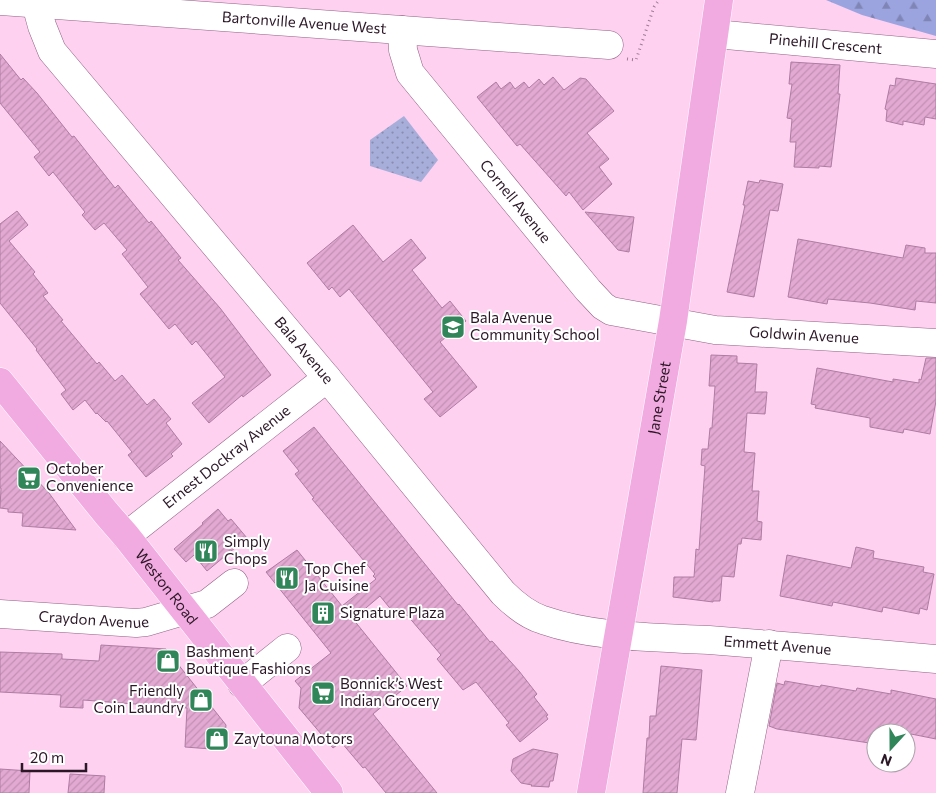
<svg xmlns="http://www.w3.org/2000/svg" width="936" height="793" font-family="Commissioner,sans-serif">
	<defs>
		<pattern id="forest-firs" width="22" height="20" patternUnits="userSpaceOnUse" patternTransform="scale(1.25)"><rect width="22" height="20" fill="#9ba4df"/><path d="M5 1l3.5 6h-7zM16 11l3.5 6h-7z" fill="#7f85b5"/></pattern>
		<pattern id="park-dots" width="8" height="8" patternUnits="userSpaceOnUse" patternTransform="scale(1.25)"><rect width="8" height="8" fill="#a7aeda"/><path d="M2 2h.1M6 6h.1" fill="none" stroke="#888db1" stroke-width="1.8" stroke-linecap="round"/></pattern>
		<pattern id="building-hatch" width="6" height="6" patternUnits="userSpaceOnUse" patternTransform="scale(1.25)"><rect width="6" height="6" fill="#e2a9d2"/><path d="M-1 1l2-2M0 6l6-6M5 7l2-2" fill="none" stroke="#c291b4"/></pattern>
	</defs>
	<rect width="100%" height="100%" fill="#fed1f1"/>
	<polygon fill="url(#forest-firs)" points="826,0 936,0 936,36 862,15"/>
	<polygon fill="url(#park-dots)" points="404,116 438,160 421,182 370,166 370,140"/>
	<g fill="url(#building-hatch)" stroke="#af7ca1">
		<polygon points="0,54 21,80 23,78 37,93 72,137 74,136 115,188 118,185 149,223 151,221 181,258 178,260 220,308 271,375 243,397 242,395 209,423 192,403 225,377 196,341 192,345 175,324 169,329 140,294 148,287 122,254 127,250 104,223 95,230 82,215 85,212 53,172 49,176 34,157 40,152 0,103"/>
		<polygon points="791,62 840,65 838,94 840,94 831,167 819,166 819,168 794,167 796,142 790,142 792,119 787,118 792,84 789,84"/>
		<polygon points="553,77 564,90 580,78 586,79 614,111 587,133 609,159 599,167 612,184 583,210 569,192 566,196 520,144 517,146 477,97 496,82 501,89 510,82 515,89 524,82 529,88 539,79 544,85"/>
		<polygon points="896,78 936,84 936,119 925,117 924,125 903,121 903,125 886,121 887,110 885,109 890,85 895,86"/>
		<polygon points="760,180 783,184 778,211 770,210 754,297 727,292 745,205 743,205 748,181 759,183"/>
		<polygon points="17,211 28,225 9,241 35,272 33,274 48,293 43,296 63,320 61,321 97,364 99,362 115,381 122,375 147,405 154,399 171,419 166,423 182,444 171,454 173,456 146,477 128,455 132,452 107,421 106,422 97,413 96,414 85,400 73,410 61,394 66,390 36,350 37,349 0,303 0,224"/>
		<polygon points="585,212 634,217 629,252 618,250"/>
		<polygon points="353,225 383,262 411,239 426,258 412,270 442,308 450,301 466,321 440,342 477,387 440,417 424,399 433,392 349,289 340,297 332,287 329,290 307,263"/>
		<polygon points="798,239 903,258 906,245 925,248 925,253 936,253 936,303 916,301 915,310 870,303 828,299 827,304 788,297"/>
		<polygon points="711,355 737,356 737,363 757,364 755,392 767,392 765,414 747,413 744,452 755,453 752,491 759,491 757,521 762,522 761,540 742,538 741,544 738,544 734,577 722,576 720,601 713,601 713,602 673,597 674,577 694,577 696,549 699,550 705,466 701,465 702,449 708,449 710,428 712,428 715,386 709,386"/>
		<polygon points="926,358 936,358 936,401 930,434 904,429 903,433 870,427 870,418 815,408 816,405 811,404 817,368 893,382 893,379 919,383 919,379 921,380"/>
		<polygon points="314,427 458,605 459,604 490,642 492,641 519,671 537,694 534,697 548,715 546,716 548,719 520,742 506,725 509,723 476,682 463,690 437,659 441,655 407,615 397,617 380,596 353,619 407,686 373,714 437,793 386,793 365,767 363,768 341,742 333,748 299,708 301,688 295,681 331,653 266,572 297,550 342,606 376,579 373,576 375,574 312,499 314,498 295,474 299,471 283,451"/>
		<polygon points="0,441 49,493 76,530 22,526 23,513 8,512 8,509 0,508 1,488 0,488"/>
		<polygon points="218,509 228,521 231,519 247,538 207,571 194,555 186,562 174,549 203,524 202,523"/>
		<polygon points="856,547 874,551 873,558 924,567 923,572 934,574 927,610 920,608 919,614 883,607 882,612 833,602 832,606 780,596 787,555 851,568"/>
		<polygon points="101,645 166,649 226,725 224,750 185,747 187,708 83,700 83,708 60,707 61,695 0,692 0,652 62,654 62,659 99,661"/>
		<polygon points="661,666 702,670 696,740 682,739 677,793 643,793 647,738 649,738 650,716 656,716"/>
		<polygon points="785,681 820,687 821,685 856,691 857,688 891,694 891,690 936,699 936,739 911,734 911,738 906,737 906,733 878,732 876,733 876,744 777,729 769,726 777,683 784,685"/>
		<polygon points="533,749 558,754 553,781 550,781 549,787 531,786 532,785 521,783 511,771 513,759"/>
		<polygon points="0,769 30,771 29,793 0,793"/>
		<polygon points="70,774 105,776 104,793 68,793"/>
	</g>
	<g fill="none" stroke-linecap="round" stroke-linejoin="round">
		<g stroke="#926185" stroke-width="29">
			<g id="minor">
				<path id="s1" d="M0 1 609 45"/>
				<path id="s2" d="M36 4 42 26 52 51 327 378 503 593C515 605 527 615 543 620 595 638 654 637 709 640 785 646 860 652 936 659"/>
				<path id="s3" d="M402 30 403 50 410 73 588 290 603 306 611 311 715 330 936 343"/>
				<path id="s4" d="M715 34 936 54"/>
				<path id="s5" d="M126 536 327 378"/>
				<path id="s6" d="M0 614 136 623 146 622 207 604 234 583"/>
				<polyline points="242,684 287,648"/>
				<polyline points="740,793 769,644"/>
			</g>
		</g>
		<g stroke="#fff" stroke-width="29">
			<g id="major">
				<path id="s7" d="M0 382 106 513 126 536 329 793"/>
				<path id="s8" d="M591 793 673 321 719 0"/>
			</g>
		</g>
		<polyline stroke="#9e7c94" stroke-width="3" stroke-dasharray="1 4" stroke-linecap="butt" points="627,59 636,60 654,7 659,0"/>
		<use href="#minor" stroke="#fff" stroke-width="28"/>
		<use href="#major" stroke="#f2abe1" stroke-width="28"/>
	</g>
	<defs>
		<g id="school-square" transform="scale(1.25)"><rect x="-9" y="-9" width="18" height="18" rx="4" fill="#308559" stroke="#fff"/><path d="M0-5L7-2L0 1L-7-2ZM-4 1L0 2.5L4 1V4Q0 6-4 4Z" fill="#fff"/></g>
		<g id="supermarket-square" transform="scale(1.25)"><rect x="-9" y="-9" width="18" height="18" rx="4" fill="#308559" stroke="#fff"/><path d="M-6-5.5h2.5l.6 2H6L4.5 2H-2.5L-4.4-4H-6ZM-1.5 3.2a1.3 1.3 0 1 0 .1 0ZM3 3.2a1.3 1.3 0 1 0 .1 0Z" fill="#fff"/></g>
		<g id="restaurant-square" transform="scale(1.25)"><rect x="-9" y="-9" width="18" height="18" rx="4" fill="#308559" stroke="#fff"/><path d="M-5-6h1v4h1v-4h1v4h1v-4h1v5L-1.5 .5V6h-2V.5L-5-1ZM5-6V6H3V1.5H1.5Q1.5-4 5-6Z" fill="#fff"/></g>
		<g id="building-square" transform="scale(1.25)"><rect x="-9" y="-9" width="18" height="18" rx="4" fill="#308559" stroke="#fff"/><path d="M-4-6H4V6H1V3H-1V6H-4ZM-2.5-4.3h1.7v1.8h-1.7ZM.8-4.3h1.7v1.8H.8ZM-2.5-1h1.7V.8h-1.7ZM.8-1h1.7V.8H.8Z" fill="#fff"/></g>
		<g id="shop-square" transform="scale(1.25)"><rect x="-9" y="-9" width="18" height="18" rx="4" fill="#308559" stroke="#fff"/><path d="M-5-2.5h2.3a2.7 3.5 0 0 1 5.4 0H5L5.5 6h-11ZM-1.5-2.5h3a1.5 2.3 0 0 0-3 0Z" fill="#fff"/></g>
	</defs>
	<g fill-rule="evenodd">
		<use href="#school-square" x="453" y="327"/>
		<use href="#supermarket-square" x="29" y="478"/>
		<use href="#restaurant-square" x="206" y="551"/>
		<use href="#restaurant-square" x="287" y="578"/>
		<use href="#building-square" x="323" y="613"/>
		<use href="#shop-square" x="168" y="661"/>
		<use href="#supermarket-square" x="323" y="693"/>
		<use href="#shop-square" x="201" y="700"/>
		<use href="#shop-square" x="217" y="739"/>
	</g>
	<g text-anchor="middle" stroke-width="4" stroke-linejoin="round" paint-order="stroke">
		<g font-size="15" fill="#2b1726" stroke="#fff">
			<text dy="5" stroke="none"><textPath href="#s1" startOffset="305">Bartonville Avenue West</textPath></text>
			<text dy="5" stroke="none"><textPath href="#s4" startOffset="111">Pinehill Crescent</textPath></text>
			<text dy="5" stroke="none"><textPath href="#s3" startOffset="210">Cornell Avenue</textPath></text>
			<text dy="5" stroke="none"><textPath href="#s3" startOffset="551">Goldwin Avenue</textPath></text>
			<text dy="5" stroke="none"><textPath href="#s2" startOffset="441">Bala Avenue</textPath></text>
			<text dy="5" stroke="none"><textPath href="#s8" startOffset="401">Jane Street</textPath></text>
			<text dy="5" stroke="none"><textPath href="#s5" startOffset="128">Ernest Dockray Avenue</textPath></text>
			<text dy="5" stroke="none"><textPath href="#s7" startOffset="264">Weston Road</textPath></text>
			<text dy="5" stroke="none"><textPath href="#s6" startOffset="94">Craydon Avenue</textPath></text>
			<text dy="5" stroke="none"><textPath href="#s2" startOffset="1040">Emmett Avenue</textPath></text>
		</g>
		<g font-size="15" fill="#2b1726" stroke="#fff" text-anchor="start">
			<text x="470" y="323">Bala Avenue<tspan x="470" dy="17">Community School</tspan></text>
			<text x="46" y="474">October<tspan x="46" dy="17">Convenience</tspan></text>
			<text x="224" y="547">Simply<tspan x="224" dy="17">Chops</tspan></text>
			<text x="304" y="574">Top Chef<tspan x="304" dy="17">Ja Cuisine</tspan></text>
			<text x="340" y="618">Signature Plaza</text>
			<text x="186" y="657">Bashment<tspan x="186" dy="17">Boutique Fashions</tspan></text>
			<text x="340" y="689">Bonnick’s West<tspan x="340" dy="17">Indian Grocery</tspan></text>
			<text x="184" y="696" text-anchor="end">Friendly<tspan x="184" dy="17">Coin Laundry</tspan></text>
			<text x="234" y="744">Zaytouna Motors</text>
		</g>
	</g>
	<g transform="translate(891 748) rotate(201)"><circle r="24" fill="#ffffff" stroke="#aaa2a8"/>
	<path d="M0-4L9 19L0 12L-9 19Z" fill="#308559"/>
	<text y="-8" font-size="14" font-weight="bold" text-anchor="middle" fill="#2b1726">N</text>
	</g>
	<path d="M22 763v8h64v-8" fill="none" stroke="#2b1726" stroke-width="2.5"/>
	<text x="30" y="763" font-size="15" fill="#2b1726" stroke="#ffffff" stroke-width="4" paint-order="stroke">20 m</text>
</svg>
